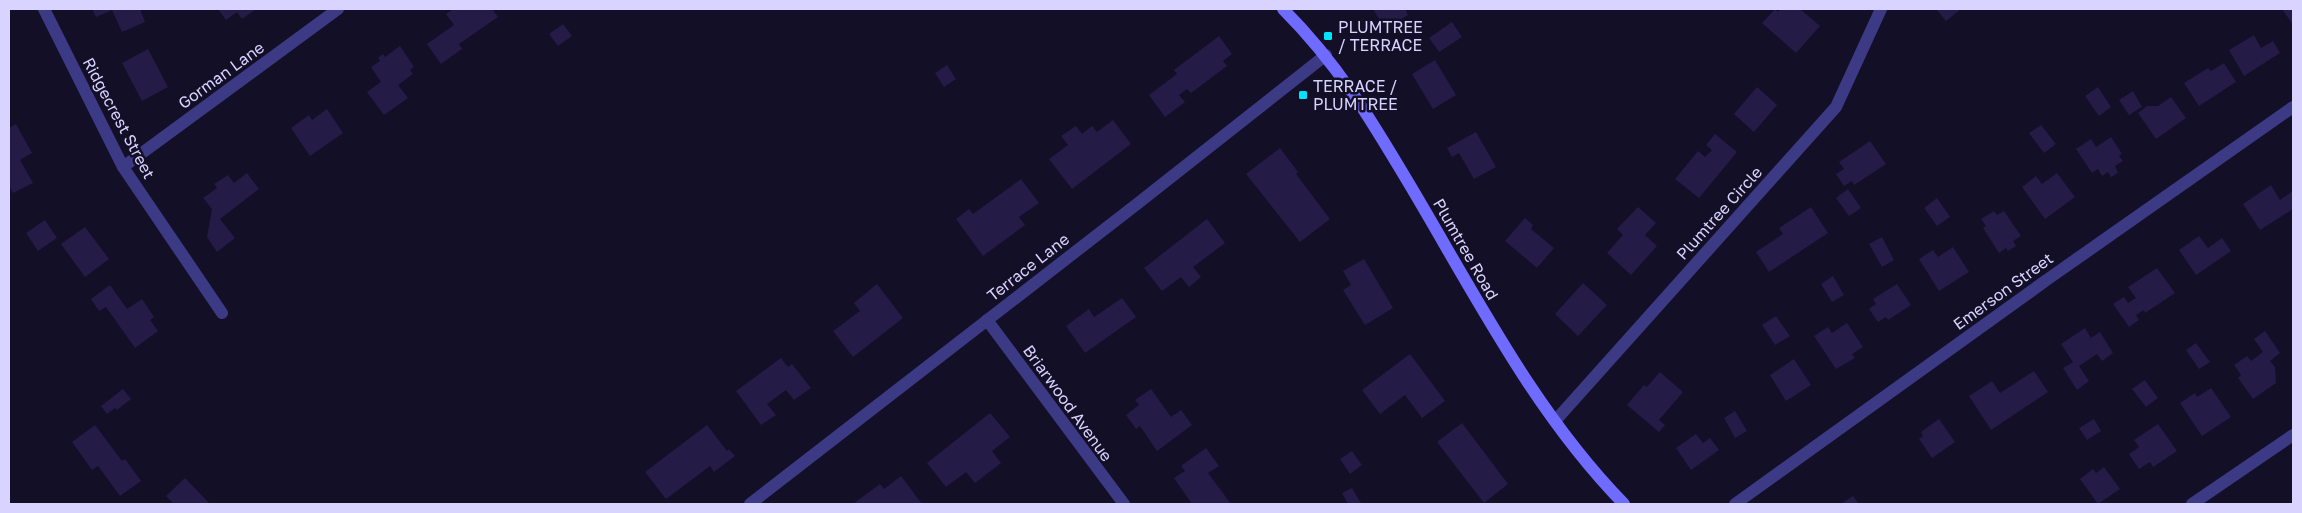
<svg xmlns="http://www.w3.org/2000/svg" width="2302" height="513" font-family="'Golos Text',sans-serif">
	<rect width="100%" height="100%" fill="#130f26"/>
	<g fill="#241b47">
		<polygon points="92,9 140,9 145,22 122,32 112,10 96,17"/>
		<polygon points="218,9 256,9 242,19 237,12 226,20"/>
		<polygon points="453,9 492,9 498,17 459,44 462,49 441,64 427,44 454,25 446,14"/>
		<polygon points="1373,9 1405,9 1408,15 1385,29"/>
		<polygon points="1775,9 1778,12 1780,9 1800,9 1820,26 1796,53 1762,23"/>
		<polygon points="1936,9 1961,9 1946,21"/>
		<polygon points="2282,9 2293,9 2293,25"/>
		<polygon points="1452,22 1462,37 1439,52 1429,38"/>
		<polygon points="563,24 572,36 558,46 549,34"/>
		<polygon points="2254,35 2261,48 2273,41 2280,53 2244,76 2229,50"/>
		<polygon points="1219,36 1232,54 1223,61 1227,66 1191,93 1187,89 1179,95 1185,102 1165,117 1149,95 1177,74 1174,70"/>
		<polygon points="400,46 414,67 410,70 413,74 398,85 408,98 384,115 367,92 381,82 371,67 380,61 378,58 383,54 385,57"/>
		<polygon points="148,49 168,87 142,101 122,63"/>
		<polygon points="1435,60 1456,95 1433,109 1412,74"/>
		<polygon points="2224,63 2236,82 2199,106 2184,83 2208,68 2211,71"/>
		<polygon points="947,65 956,79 944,87 935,73"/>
		<polygon points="1757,87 1777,105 1754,132 1734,114"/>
		<polygon points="2098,87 2111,107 2099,116 2085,96"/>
		<polygon points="2133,91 2142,107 2129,115 2119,100"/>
		<polygon points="2171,97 2186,118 2156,139 2138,113 2147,106 2158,106"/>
		<polygon points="327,109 343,133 310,156 291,128 309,115 312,120"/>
		<polygon points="1113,120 1131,144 1072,189 1049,159 1068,145 1061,136 1076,126 1082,134 1092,126 1097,132"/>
		<polygon points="16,124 32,153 20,160 33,183 13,193 9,185 9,128"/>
		<polygon points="2041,125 2056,144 2044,153 2029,133"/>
		<polygon points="1476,132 1496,167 1474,179 1459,153 1452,157 1447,148"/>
		<polygon points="1715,134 1737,152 1699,198 1675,179 1698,151 1705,157 1712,150 1706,145"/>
		<polygon points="2111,137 2122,154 2119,156 2123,161 2115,166 2118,173 2111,177 2108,172 2102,176 2098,169 2092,173 2076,149 2091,139 2096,147"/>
		<polygon points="1870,141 1886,164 1854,185 1852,181 1844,186 1836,174 1844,169 1839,162"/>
		<polygon points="1280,148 1298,172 1296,174 1330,219 1300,242 1246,174"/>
		<polygon points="247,173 259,189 220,219 235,238 217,252 207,237 212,209 203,198 217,188 214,184 228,175 234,183"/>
		<polygon points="2057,173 2075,197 2045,219 2022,187 2036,176 2042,184"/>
		<polygon points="1021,179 1039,203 1019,217 1025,225 983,256 956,219 969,209 973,214"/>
		<polygon points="2271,185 2280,200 2293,191 2293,209 2260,230 2243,204"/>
		<polygon points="1848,189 1861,208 1849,216 1836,198"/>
		<polygon points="1937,198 1950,217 1937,226 1924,208"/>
		<polygon points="1638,207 1656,223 1645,235 1657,246 1631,275 1607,253 1623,235 1617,229"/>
		<polygon points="1811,207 1828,233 1769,272 1756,252 1783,234 1779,228"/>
		<polygon points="1994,211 1997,215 2004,211 2021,236 2013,241 2016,246 2008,251 2006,248 1999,253 1983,228 1986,226 1981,219"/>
		<polygon points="1525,218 1533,225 1531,229 1554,248 1537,268 1505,241"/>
		<polygon points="1207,219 1225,243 1193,267 1201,277 1189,287 1181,277 1162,291 1144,268"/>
		<polygon points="45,220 57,238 38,251 26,233"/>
		<polygon points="85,227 109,259 85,277 61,244"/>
		<polygon points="2199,236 2208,248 2222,238 2231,251 2196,275 2179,250"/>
		<polygon points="1882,237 1894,260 1882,267 1869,244"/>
		<polygon points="1953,247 1969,272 1939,291 1919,259 1933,250 1938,257"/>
		<polygon points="1364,259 1393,308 1365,325 1343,290 1351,285 1343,271"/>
		<polygon points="2157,268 2175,293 2145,313 2144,310 2136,315 2139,320 2129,327 2113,304 2124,297 2128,303 2136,298 2128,287"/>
		<polygon points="1833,276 1844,295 1832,302 1821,284"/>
		<polygon points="1583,283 1607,305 1578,336 1555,314"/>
		<polygon points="877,284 903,318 853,357 833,331 860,311 854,303"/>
		<polygon points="1897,284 1911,305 1888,320 1886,317 1878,322 1869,309 1876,304 1873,299"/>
		<polygon points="110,285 127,309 142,299 154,317 150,320 158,331 135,348 106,307 99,311 91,299"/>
		<polygon points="1122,298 1136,317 1085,353 1066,326 1089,309 1094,317"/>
		<polygon points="1776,316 1790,336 1775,345 1762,325"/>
		<polygon points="1847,323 1863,347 1852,354 1855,358 1836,369 1814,336 1828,327 1832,333"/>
		<polygon points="2085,328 2091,338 2100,332 2113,353 2102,361 2097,354 2079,366 2089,381 2077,390 2063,368 2073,362 2061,344"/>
		<polygon points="2265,331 2280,353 2270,361 2275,367 2276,383 2253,399 2238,378 2241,375 2234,365 2247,356 2251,361 2263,352 2254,339"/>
		<polygon points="2196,343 2210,362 2199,369 2186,350"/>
		<polygon points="1410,354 1445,401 1422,418 1405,395 1380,414 1362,390"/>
		<polygon points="781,358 788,367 792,364 811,388 794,400 786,390 767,404 776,415 761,425 736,391"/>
		<polygon points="1794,359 1811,385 1786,401 1770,375"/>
		<polygon points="2034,371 2048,392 1991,430 1969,396 1992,381 2000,393"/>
		<polygon points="1660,372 1683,392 1659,420 1665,425 1659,432 1627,405 1644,385 1647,387"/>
		<polygon points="2145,380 2158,398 2146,407 2132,389"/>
		<polygon points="2211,388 2231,417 2202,436 2180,403 2195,393 2197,397"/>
		<polygon points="123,389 131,399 117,410 115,408 107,414 101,406"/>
		<polygon points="1151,389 1171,417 1181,410 1192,425 1157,451 1140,426 1136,429 1126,415 1139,405 1135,400"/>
		<polygon points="1735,411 1747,431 1735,438 1724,418"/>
		<polygon points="990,413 1010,437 992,451 1001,463 975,483 966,472 946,487 927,463"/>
		<polygon points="1939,419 1955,442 1932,458 1919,439 1923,436 1921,432"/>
		<polygon points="2094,419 2101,431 2087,440 2079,428"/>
		<polygon points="1462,423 1508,484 1484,503 1437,442"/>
		<polygon points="2158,424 2177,451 2153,467 2150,462 2139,469 2129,454 2139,447 2134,440"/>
		<polygon points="95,425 122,461 125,459 141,481 120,496 98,466 92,470 72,442"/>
		<polygon points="707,425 727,451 729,449 735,456 714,472 710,466 666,499 645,472"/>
		<polygon points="1696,434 1703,443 1710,438 1719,450 1691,470 1676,448"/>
		<polygon points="1206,448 1219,466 1208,473 1231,504 1192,504 1174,478 1185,471 1181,466"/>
		<polygon points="1352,451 1362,465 1350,474 1340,459"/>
		<polygon points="2104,467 2120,489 2098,504 2080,479 2093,469 2096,473"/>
		<polygon points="901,476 922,504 853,504 880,484 884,489"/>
		<polygon points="185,478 209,503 207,504 174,504 166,496"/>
		<polygon points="1352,488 1361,503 1358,504 1348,504 1342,493"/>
		<polygon points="1853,496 1859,504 1841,504"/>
	</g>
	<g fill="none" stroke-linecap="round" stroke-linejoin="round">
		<g stroke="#3d3a85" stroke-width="12">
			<polyline points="44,9 123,167 222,313"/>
			<polyline points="123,167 338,9"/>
			<polyline points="987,320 1124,504"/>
			<polyline points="1555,421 1836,107 1881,9"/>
			<polyline points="750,504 1137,204 1326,55"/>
			<polyline points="1735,504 2048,279 2293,107"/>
			<polyline points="2192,504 2293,435"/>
		</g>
		<path stroke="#6f6bff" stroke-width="12" d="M1283 9C1340 66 1373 123 1414 192 1478 300 1536 414 1624 504"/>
	</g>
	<g fill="#00e5ff" stroke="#130f26" stroke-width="2">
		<rect x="1323" y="31" width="10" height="10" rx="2.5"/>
		<rect x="1298" y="90" width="10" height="10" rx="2.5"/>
	</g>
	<g text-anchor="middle" stroke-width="5" stroke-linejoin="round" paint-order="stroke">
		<g font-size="16" fill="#d9d4ff" stroke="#130f26" text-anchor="start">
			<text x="1338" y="33">PLUMTREE<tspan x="1338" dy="18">/ TERRACE</tspan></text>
			<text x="1313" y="92">TERRACE /<tspan x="1313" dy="18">PLUMTREE</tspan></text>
		</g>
		<g font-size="16" fill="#d9d4ff" stroke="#130f26">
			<text transform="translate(221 75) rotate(-36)" y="6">Gorman Lane</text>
			<text transform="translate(119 118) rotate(62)" y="6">Ridgecrest Street</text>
			<text transform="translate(1719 213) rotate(-48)" y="6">Plumtree Circle</text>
			<text transform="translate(1466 249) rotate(60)" y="6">Plumtree Road</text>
			<text transform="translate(1028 267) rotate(-38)" y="6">Terrace Lane</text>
			<text transform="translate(2003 291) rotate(-36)" y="6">Emerson Street</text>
			<text transform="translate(1068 403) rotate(54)" y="6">Briarwood Avenue</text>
		</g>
	</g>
	<rect width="2302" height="513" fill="none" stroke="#d9d4ff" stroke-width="20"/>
</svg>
